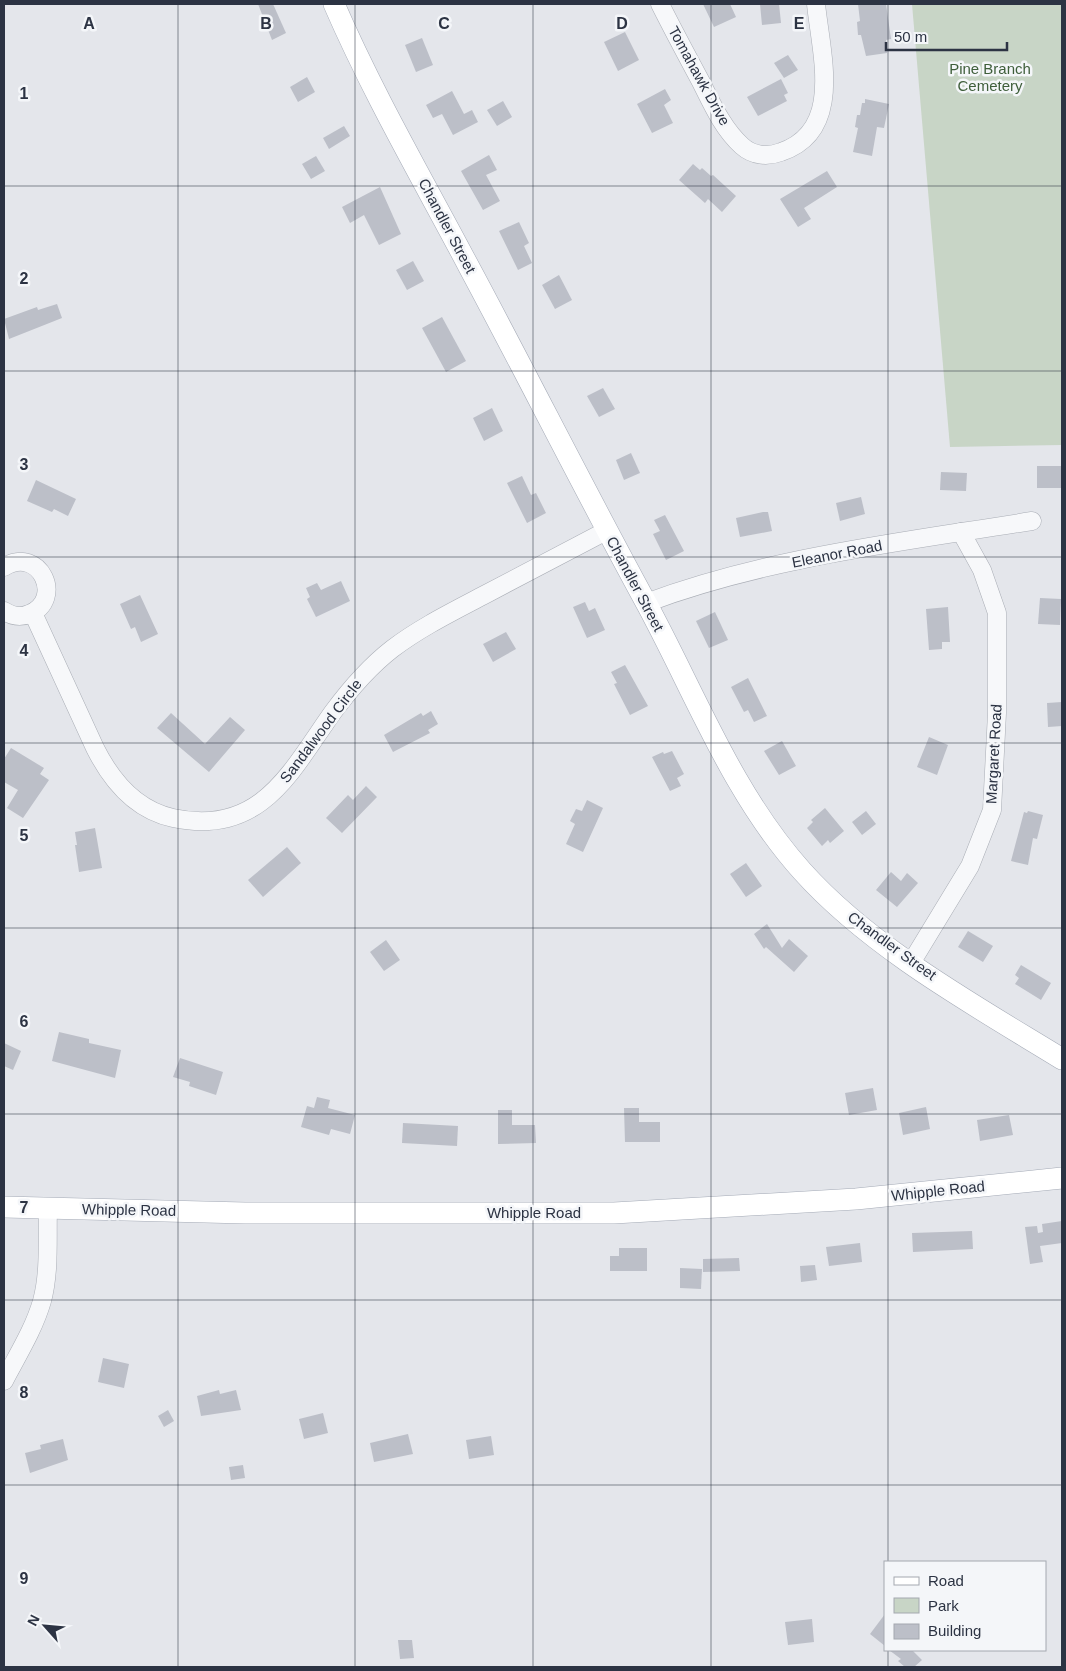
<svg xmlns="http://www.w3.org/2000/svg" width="1066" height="1671" font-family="Helvetica,sans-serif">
	<rect width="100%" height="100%" fill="#e4e6eb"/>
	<polygon fill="#c8d5c6" points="912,4 1062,4 1062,445 950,447"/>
	<g fill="#bcbfc8">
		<polygon points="258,4 273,4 286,33 272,40"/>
		<polygon points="703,4 730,4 736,17 714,27"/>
		<polygon points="760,4 779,4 781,23 762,25"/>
		<polygon points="858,4 886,4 891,39 886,40 887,53 866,56 861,35 858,35 857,22 860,21"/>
		<polygon points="625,32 639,60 618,71 604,42"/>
		<polygon points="422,38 433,65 416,72 405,45"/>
		<polygon points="788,55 798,70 784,78 774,63"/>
		<polygon points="307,77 315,92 298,102 290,87"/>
		<polygon points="781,79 788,93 784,95 787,101 758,116 747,97"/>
		<polygon points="665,89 671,100 664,105 673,123 652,133 637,104"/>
		<polygon points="452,91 464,114 472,110 478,122 453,135 442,114 433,118 426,105"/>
		<polygon points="865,99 889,104 884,128 877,127 872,156 853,152 858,128 855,127 857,115 860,115 862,103 865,103"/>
		<polygon points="503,101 512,117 497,126 487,110"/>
		<polygon points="344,126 350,136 329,149 323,138"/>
		<polygon points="489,155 497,170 486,175 500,201 483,210 461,171"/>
		<polygon points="316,156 325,171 311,179 302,164"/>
		<polygon points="693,164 700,170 702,168 711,176 713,175 736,196 722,212 708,199 705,203 679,180"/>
		<polygon points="827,171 837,187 804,208 811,219 798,227 780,199"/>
		<polygon points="380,187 401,234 379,245 364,215 350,223 342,207"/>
		<polygon points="519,222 529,243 524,246 532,263 518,270 499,231"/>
		<polygon points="413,261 424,281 407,290 396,270"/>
		<polygon points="559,275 572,300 555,309 542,285"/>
		<polygon points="57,304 62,318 9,339 4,319 37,307 38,310"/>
		<polygon points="442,317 466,361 446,372 422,328"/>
		<polygon points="603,388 615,409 599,417 587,396"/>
		<polygon points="492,408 503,431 484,441 473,418"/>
		<polygon points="631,453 640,473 624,480 616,460"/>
		<rect x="1037" y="466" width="25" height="22"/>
		<polygon points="941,472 967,473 966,491 940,490"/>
		<polygon points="522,476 531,495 536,493 546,513 527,523 507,483"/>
		<polygon points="36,480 76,499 68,516 54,509 52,512 27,501"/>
		<polygon points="861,497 865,514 840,521 836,503"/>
		<polygon points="763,512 768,512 772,531 740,537 736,518"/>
		<polygon points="665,515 684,551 666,560 653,534 660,531 654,520"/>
		<polygon points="341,581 350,601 316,617 307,599 310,597 306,588 317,583 321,590"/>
		<polygon points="140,595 158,634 141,642 135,627 131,629 120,604"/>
		<polygon points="1040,598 1061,599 1060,625 1038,624"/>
		<polygon points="585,602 589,611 595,608 605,630 587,638 573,607"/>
		<polygon points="948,607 950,642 942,642 942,649 929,650 926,609"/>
		<polygon points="715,612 728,640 709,648 696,621"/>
		<polygon points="506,632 516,649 493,662 483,644"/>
		<polygon points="625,665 648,706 630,715 614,684 617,683 611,672"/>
		<polygon points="748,678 767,716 754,722 748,710 744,712 731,687"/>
		<polygon points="1062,702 1062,726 1048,727 1047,703"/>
		<polygon points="431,711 438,724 428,730 430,733 393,752 384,735 421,713 423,716"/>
		<polygon points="171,713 205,744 230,717 245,730 209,772 157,728"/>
		<polygon points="929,737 948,745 937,775 917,767"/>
		<polygon points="782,741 796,766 779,775 764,751"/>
		<polygon points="11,748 44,768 40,774 49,780 23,818 7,808 18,790 4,782 4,759"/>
		<polygon points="672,751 684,774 677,778 681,786 670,791 652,757 663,752 664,754"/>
		<polygon points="366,786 377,797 342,833 326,818 348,795 353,800"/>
		<polygon points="587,800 603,808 583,852 566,844 575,824 570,821 576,809 582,811"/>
		<polygon points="825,808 844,831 830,843 828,840 822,846 807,828 813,822 811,820"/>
		<polygon points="866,811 876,824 862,835 852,822"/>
		<polygon points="1028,811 1043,815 1037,839 1033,838 1028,865 1011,861 1024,812 1027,813"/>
		<polygon points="95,828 102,868 79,872 75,845 77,845 75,832"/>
		<polygon points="287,847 301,863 263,897 248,880"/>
		<polygon points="746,863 762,886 746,897 730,874"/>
		<polygon points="891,872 901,881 907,873 918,883 897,907 876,890"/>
		<polygon points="767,924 782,948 789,939 808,956 794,972 766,947 764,949 754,934"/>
		<polygon points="968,931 993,946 983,962 958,947"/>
		<polygon points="386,940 400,960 384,971 370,952"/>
		<polygon points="1021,965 1051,983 1041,1000 1015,984 1019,978 1015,975"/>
		<polygon points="59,1032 89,1039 89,1043 121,1050 115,1078 52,1061"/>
		<polygon points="4,1043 21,1051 13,1070 4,1066"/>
		<polygon points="180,1058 223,1072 216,1095 189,1086 190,1082 173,1077"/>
		<polygon points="873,1088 877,1110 849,1115 845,1093"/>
		<polygon points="317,1097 330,1100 328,1108 355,1115 350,1134 331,1129 329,1135 301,1127 307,1106 314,1108"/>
		<polygon points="926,1107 930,1129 903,1135 899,1113"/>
		<polygon points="624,1108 639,1108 639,1122 660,1122 660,1142 625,1142"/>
		<polygon points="498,1110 512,1110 512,1125 535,1125 536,1143 498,1144"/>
		<polygon points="1009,1115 1013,1135 980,1141 977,1120"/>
		<polygon points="403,1123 458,1126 457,1146 402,1143"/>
		<polygon points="1062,1221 1062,1243 1040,1246 1043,1262 1030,1264 1025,1227 1037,1226 1038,1233 1043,1232 1042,1224"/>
		<polygon points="972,1231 973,1249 913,1252 912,1233"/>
		<polygon points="860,1243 862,1262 829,1266 826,1247"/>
		<polygon points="619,1248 647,1248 647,1271 610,1271 610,1256 619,1256"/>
		<polygon points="739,1258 740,1271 703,1272 703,1259"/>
		<polygon points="815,1265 817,1280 801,1282 800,1266"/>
		<polygon points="680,1268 702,1269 701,1289 680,1288"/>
		<polygon points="103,1358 129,1364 124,1388 98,1382"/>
		<polygon points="219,1390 220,1394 236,1390 241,1410 201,1416 197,1396"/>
		<polygon points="168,1410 174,1421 164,1427 158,1416"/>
		<polygon points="323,1413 328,1433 304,1439 299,1419"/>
		<polygon points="408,1434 413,1454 374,1462 370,1443"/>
		<polygon points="491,1436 494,1455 469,1459 466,1440"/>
		<polygon points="63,1439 68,1460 30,1473 25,1453 41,1449 40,1445"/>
		<polygon points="243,1465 245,1478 231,1480 229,1467"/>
		<polygon points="885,1614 885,1646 870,1634"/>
		<polygon points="812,1619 814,1642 788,1645 785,1622"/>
		<polygon points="398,1640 412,1640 414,1658 400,1659"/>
		<polygon points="889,1650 912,1650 922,1660 914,1667 905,1667 898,1661 901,1659"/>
	</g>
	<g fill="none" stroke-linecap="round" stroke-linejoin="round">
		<g stroke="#a9adb5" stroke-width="19">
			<g id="minor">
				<path d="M660 4C673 30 687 56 701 82 712 104 723 129 742 146 753 156 768 157 781 152 844 131 821 54 816 4"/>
				<path d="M4 567C40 545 65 600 29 614 20 618 12 616 4 611"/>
				<path d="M646 603C769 557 903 542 1032 521"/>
				<path d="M33 613 95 748C111 780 136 810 173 818 261 837 291 771 333 712 350 689 369 667 392 649 421 627 454 611 486 594 526 573 566 552 606 531"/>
				<polyline points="911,963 970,866 992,810 997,713 997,613 982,570 961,532"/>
				<path d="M4 1381C17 1356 34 1329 42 1301 50 1271 47 1238 48 1208"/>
			</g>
		</g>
		<g stroke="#a4aab6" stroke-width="22">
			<g id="major">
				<path d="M334 4C373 94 423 180 469 267 528 377 584 489 644 599 694 690 731 792 802 871 871 948 974 1005 1062 1059"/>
				<polyline points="4,1207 245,1213 614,1213 856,1199 1062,1178"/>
			</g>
		</g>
		<use href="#minor" stroke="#f7f8fa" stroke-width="18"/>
		<use href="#major" stroke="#fff" stroke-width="21"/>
	</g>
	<path fill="none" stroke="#2c3343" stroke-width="1" stroke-opacity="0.55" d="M178 4V1667M355 4V1667M533 4V1667M711 4V1667M888 4V1562M4 186H1062M4 371H1062M4 557H1062M4 743H1062M4 928H1062M4 1114H1062M4 1300H1062M4 1485H1062M888 1650V1667"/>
	<g text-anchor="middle" stroke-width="5" stroke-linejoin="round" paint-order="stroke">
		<g font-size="15" fill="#3e5e3a" stroke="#f4f6f9">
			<text x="990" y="74">Pine Branch<tspan x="990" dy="17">Cemetery</tspan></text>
		</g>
		<g font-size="15" fill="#2c3343" stroke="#f4f6f9">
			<text transform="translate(699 76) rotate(61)" y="5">Tomahawk Drive</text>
			<text transform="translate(447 226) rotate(62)" y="5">Chandler Street</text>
			<text transform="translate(837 554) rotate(-11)" y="5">Eleanor Road</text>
			<text transform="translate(635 584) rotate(62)" y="5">Chandler Street</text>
			<text transform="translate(321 731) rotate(-53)" y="5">Sandalwood Circle</text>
			<text transform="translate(994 754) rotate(-87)" y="5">Margaret Road</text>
			<text transform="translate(892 946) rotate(36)" y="5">Chandler Street</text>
			<text transform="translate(938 1191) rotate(-6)" y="5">Whipple Road</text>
			<text transform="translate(129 1210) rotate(1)" y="5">Whipple Road</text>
			<text x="534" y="1218">Whipple Road</text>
		</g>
	</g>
	<g font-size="16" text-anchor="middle" font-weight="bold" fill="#2c3343" stroke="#f4f6f9" stroke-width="5" stroke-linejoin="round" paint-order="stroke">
		<text x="89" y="29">A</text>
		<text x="266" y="29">B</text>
		<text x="444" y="29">C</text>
		<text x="622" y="29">D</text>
		<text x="799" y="29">E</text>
		<text x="24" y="99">1</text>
		<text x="24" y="284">2</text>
		<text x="24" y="470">3</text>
		<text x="24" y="656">4</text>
		<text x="24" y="841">5</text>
		<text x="24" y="1027">6</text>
		<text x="24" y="1213">7</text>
		<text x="24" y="1398">8</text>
		<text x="24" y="1584">9</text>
	</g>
	<rect width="1066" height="1671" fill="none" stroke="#2c3343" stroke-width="10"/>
	<rect x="884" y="1561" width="162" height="90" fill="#f4f6f9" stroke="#a4a8b0"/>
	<rect x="894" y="1577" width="25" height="8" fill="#ffffff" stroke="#a4a8b0"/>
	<text x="928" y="1586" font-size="15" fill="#2c3343">Road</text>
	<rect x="894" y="1598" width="25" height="15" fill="#c8d5c6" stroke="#a4a8b0"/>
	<text x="928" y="1611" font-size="15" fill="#2c3343">Park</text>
	<rect x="894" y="1624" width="25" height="15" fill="#bcbfc8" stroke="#a4a8b0"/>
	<text x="928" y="1636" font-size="15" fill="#2c3343">Building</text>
	<g transform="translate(45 1626) rotate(297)" stroke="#f4f6f9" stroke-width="4" paint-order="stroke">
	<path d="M0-4L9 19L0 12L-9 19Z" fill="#2c3343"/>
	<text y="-8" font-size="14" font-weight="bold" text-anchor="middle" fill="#2c3343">N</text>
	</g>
	<path d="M886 42v8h121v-8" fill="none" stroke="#2c3343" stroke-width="2.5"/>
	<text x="894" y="42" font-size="15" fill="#2c3343" stroke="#f4f6f9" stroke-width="4" paint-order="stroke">50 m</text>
</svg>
